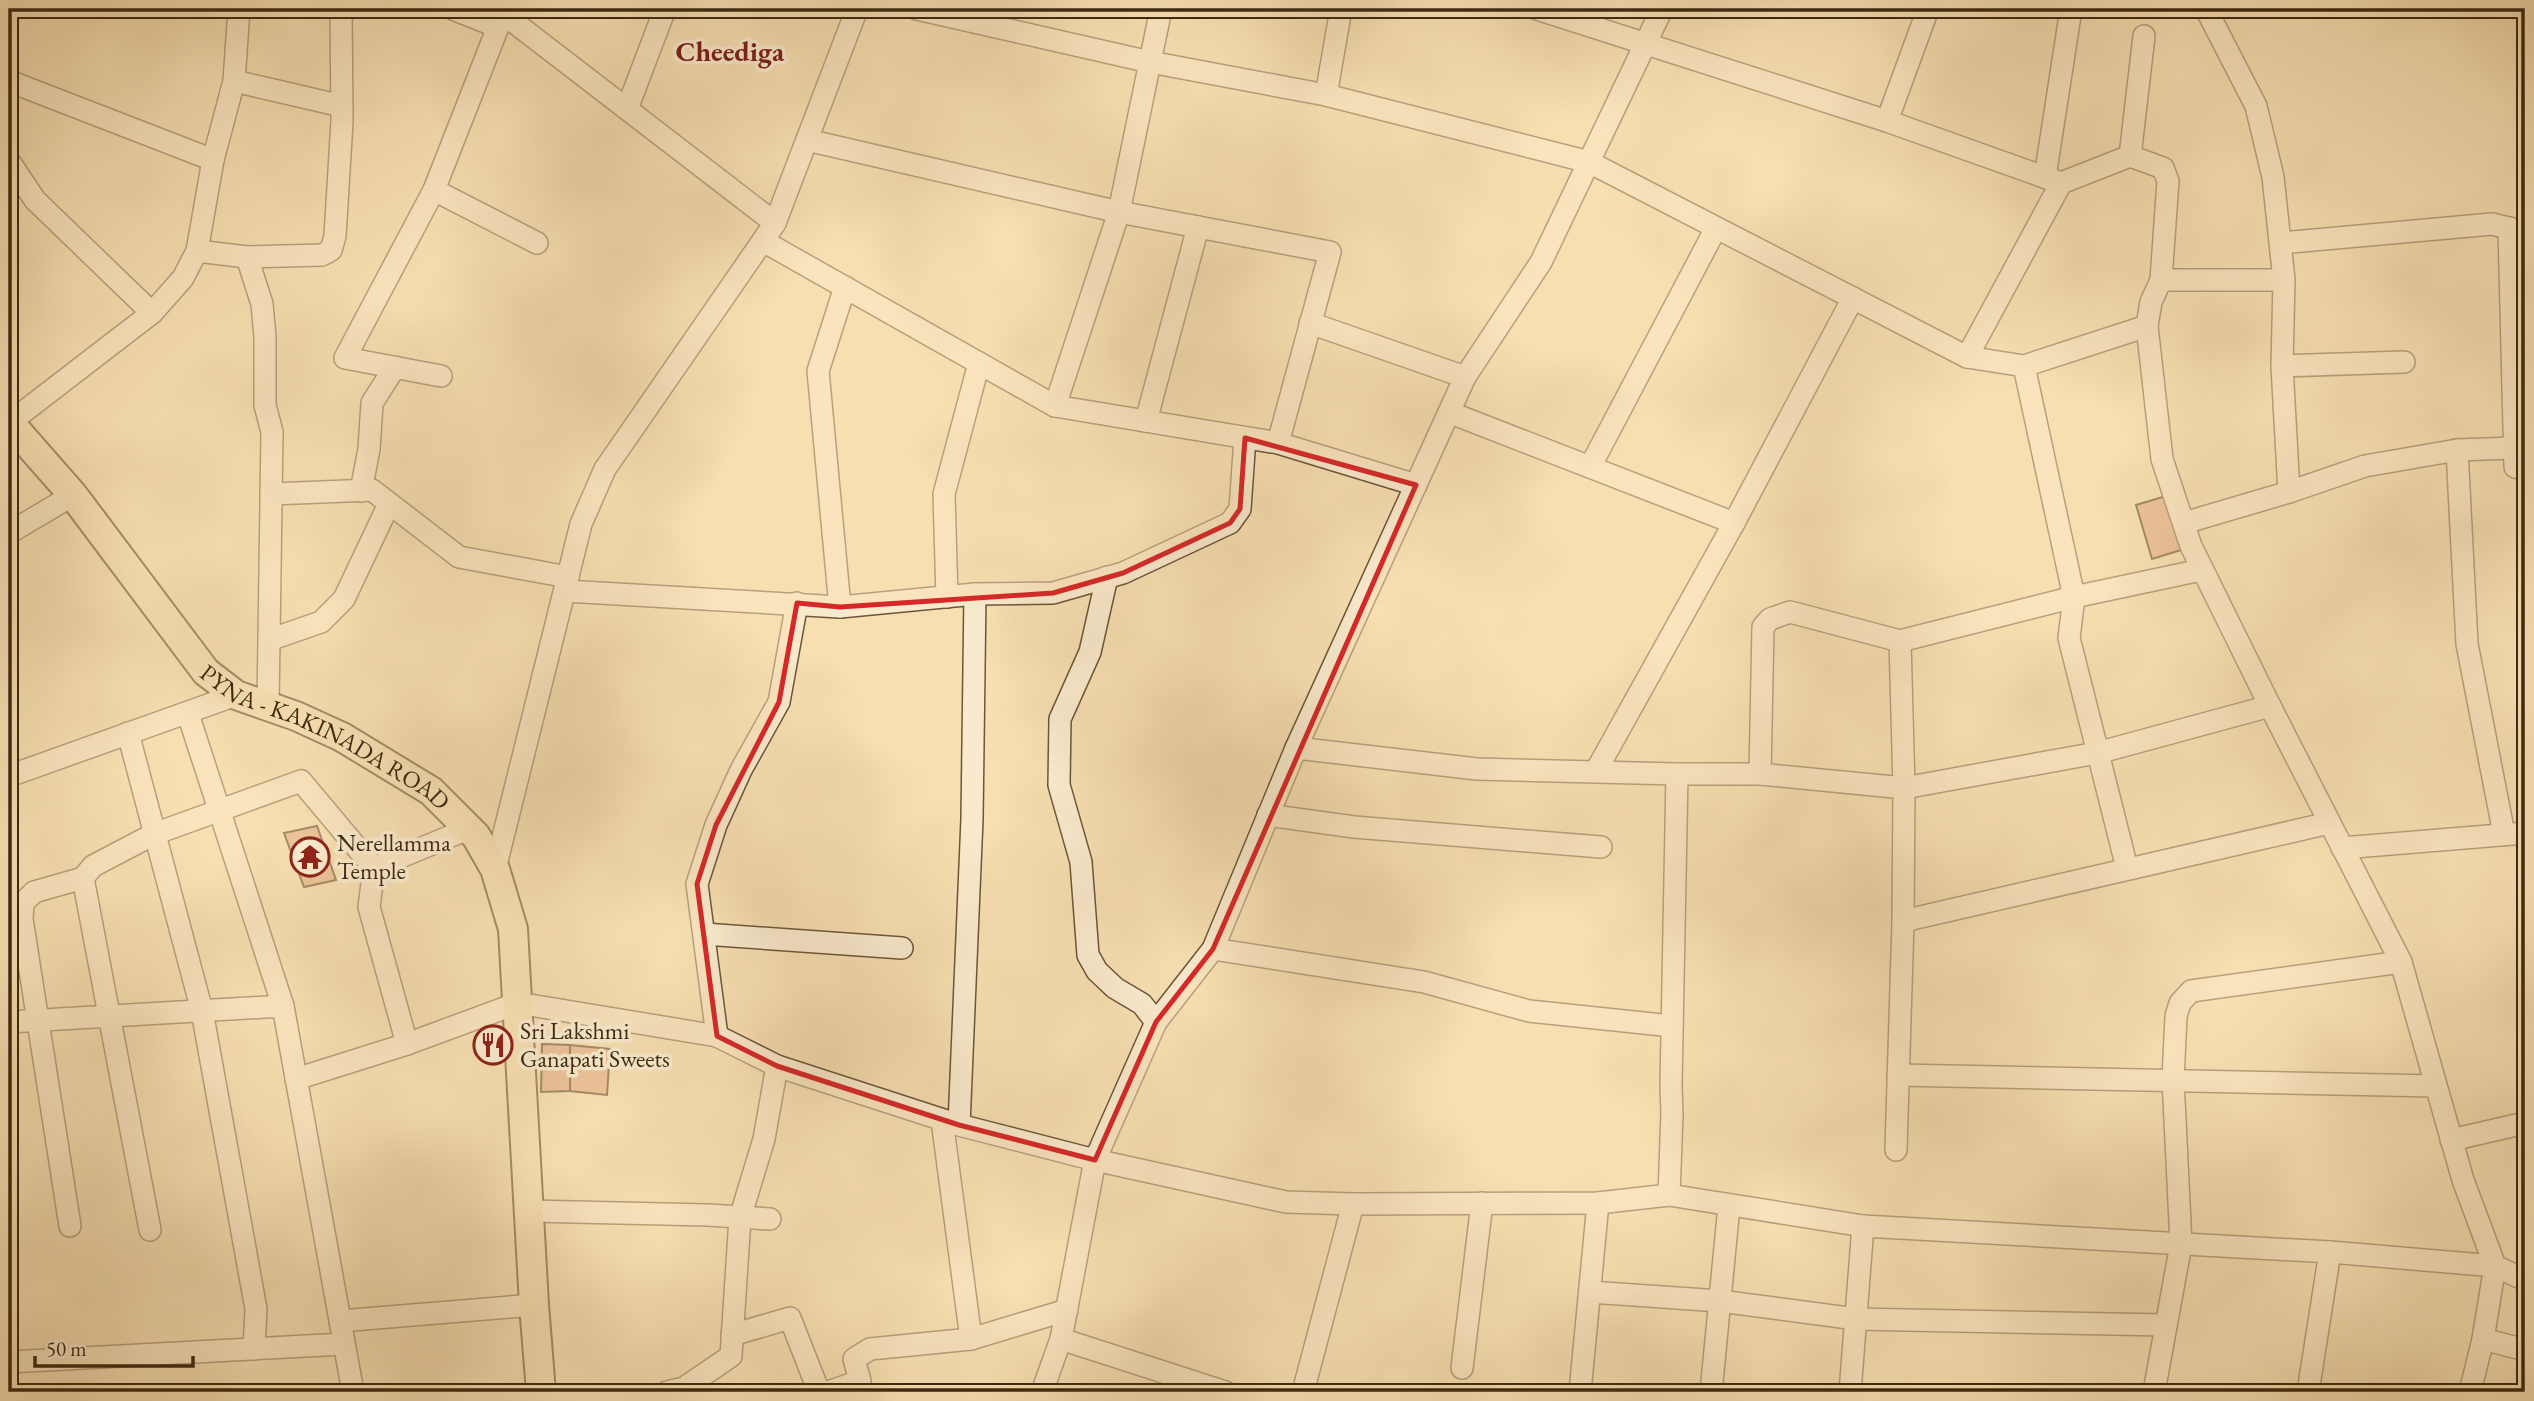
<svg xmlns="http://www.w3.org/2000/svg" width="2534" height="1401" font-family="'EB Garamond',serif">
	<rect width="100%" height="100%" fill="#f7dfb2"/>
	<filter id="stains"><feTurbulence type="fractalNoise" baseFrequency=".00286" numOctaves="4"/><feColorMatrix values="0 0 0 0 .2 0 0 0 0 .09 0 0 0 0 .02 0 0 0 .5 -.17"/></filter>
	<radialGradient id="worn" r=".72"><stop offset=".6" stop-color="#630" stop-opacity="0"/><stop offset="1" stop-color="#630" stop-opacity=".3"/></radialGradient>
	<g fill="#e0a37a" stroke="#3d2910" stroke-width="2">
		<polygon points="2166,496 2181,550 2152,559 2136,505"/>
		<polygon points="317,826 336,880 304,887 284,833"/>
		<polygon points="542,1044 570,1045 570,1091 541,1092"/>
		<polygon points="570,1045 610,1049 607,1095 570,1091"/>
	</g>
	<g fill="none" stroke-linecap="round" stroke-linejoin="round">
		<g stroke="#6c5638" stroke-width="24">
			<g id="minor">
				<polyline points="453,9 498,27 502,15"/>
				<polyline points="917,9 1150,62 1326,95 1589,162 1967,357 2024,366"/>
				<polyline points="1537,9 1887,121 2061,183 1967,357"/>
				<polyline points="1662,9 1541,262 1465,377 1296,748 1213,949 1156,1022 1095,1160 1286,1202 1353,1204 1598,1203 1669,1195 1863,1226 2330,1252 2495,1266 2483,1339 2470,1392"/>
				<polyline points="502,13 775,223 857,9"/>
				<polyline points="9,81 213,160"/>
				<polyline points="234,81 342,106"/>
				<polyline points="1326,95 1341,9"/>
				<polyline points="627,109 665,9"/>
				<polyline points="1887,121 1928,9"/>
				<polyline points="807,140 1119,212 1161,9"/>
				<polyline points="2130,156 2144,36"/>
				<polyline points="9,161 35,200 152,313 183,278 197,251 213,160 234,81 239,9"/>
				<polyline points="2045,177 2071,9"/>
				<polyline points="2061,183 2130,156 2163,168 2168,181 2161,280"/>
				<polyline points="434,190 537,243"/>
				<polyline points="2509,228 2515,467 2525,469"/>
				<polyline points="763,241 1055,406"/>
				<polyline points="2281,243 2492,224 2525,232"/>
				<polyline points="197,251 247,257 322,255 331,250 335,236 342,121 341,9"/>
				<polyline points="247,257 262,304 265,337 265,405 272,432 268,706"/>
				<polyline points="2284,280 2161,280 2151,302 2147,326 2162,459 2191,546 2270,706 2401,962"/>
				<polyline points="1310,323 1465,377"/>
				<polyline points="2282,366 2404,362"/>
				<polyline points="441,376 345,358 434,190 498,27"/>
				<polyline points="1451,413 1734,523"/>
				<polyline points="1146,421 1198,227"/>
				<polyline points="9,423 152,313"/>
				<polyline points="1278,443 1330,252 1119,212 1055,406 1278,443 1416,485"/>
				<polyline points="2457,450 2467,644 2504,834"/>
				<polyline points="1590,467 1716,228"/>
				<polyline points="361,491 369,449 372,403 395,367"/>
				<polyline points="2289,492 2365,466 2457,450 2514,448"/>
				<polyline points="271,494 372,490 459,557 568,577"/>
				<polyline points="2184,523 2289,492 2282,366 2284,280 2273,177 2256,106 2206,9"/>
				<polyline points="9,533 73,495"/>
				<polyline points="2201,570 2074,597 1900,641 1904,788 2097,753 2270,706"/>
				<polyline points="1107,577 1090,652 1060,719 1059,785 1081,862 1088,955 1097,971 1115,988 1142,1004 1156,1022"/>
				<polyline points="565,591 840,607 975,594 972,819 959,1125"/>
				<polyline points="975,594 1053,593 1123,573 1230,523 1240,509 1245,438"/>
				<polyline points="947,597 944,494 979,363"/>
				<polyline points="840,607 818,371 845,287"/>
				<polyline points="269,640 321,622 344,599 389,504"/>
				<polyline points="188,714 283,1006"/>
				<polyline points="128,733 202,1011 256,1309 254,1349"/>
				<polyline points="1296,748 1477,769 1677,774 1671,1086 1672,1114 1669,1195"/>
				<polyline points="1596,771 1734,523 1853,298"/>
				<polyline points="1677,774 1760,774 1904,788 1903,921 1896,1150"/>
				<polyline points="1760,774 1763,627 1770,619 1790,612 1900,641"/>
				<polyline points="9,776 236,695"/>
				<polyline points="1268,815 1354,827 1601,847"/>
				<polyline points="2342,848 2525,833"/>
				<polyline points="2127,868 2069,638 2074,597 2024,366 2147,326"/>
				<polyline points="495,869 581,524 605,469 775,223"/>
				<polyline points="1903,921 2329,823"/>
				<polyline points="704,934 902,948"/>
				<polyline points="1213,949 1424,982 1529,1011 1672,1026"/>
				<polyline points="9,1022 283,1006 353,1392"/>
				<polyline points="717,1036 697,884 716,825 741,770 779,702 797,603"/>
				<polyline points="407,1044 369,907 374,868 468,829"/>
				<polyline points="1898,1075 2436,1086"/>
				<polyline points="296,1079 407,1044 518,1003 717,1036 777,1066 959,1125 1095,1160 1061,1339 1042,1392"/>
				<polyline points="942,1120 971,1339"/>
				<polyline points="2451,1140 2525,1123"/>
				<polyline points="529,1211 708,1215 770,1219"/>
				<polyline points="70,1226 22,919 23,903 34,892 83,878"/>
				<polyline points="150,1230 83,878 93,866 154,834 301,781 374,868"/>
				<polyline points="1590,1292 1720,1301 1856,1319 2166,1325"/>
				<polyline points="340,1321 534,1305"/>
				<polyline points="732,1335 790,1318 819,1392"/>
				<polyline points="1061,1339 1225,1392"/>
				<polyline points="2483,1339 2525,1350"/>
				<polyline points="9,1362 344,1344"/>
				<polyline points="1462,1368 1482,1203"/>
				<polyline points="667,1392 684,1388 731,1356 740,1218 764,1139 777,1066"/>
				<polyline points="828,1392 860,1381 854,1359 870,1349 971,1339 1067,1310"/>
				<polyline points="1303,1392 1353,1204"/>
				<polyline points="1580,1392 1598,1203"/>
				<polyline points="1711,1392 1729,1206"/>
				<polyline points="1850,1392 1863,1226"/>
				<polyline points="2154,1392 2181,1244 2173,1079 2176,1016 2180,1003 2191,991 2401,962 2463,1180 2495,1266 2525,1280"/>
				<polyline points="2308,1392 2330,1252"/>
			</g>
		</g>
		<g stroke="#3d2910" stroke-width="32">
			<g id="major">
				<path id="s1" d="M9 422 73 495 206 672 236 695 296 716 342 737 431 791 476 836 495 869 513 929 534 1305 541 1392"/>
			</g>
		</g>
		<use href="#minor" stroke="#faeacd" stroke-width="21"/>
		<use href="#major" stroke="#f7dfb2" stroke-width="28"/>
	</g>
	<path d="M0 0H2534V1401H0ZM1245 438 1416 485 1213 949 1156 1022 1095 1160 959 1125 777 1066 717 1036 697 884 716 825 779 702 797 603 840 607 1053 593 1123 573 1230 523 1240 509Z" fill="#f7dfb2" fill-opacity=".55" fill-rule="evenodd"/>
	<path fill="none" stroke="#d62828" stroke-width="5" stroke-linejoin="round" d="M1245 438 1416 485 1213 949 1156 1022 1095 1160 959 1125 777 1066 717 1036 697 884 716 825 779 702 797 603 840 607 1053 593 1123 573 1230 523 1240 509Z"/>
	<defs>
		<g id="temple-ring" transform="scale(2.0125)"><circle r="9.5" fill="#faeacd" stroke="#8f2418" stroke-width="1.5"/><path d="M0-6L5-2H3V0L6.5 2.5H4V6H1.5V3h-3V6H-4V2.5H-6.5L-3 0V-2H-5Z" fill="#8f2418"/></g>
		<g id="restaurant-ring" transform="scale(2.0125)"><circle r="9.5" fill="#faeacd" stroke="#8f2418" stroke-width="1.5"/><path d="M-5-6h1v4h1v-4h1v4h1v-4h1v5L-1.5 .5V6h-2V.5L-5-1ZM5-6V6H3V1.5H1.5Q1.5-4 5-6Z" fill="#8f2418"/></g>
	</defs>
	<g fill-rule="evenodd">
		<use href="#temple-ring" x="310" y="857"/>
		<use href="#restaurant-ring" x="493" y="1045"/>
	</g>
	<g text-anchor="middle" stroke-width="7" stroke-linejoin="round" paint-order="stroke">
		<g font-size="24" fill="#3d2910" stroke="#faeacd">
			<text dy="8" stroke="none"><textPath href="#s1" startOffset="455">PYNA - KAKINADA ROAD</textPath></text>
		</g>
		<g font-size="24" fill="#3d2910" stroke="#faeacd" text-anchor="start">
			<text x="337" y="851">Nerellamma<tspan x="337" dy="28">Temple</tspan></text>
			<text x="520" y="1039">Sri Lakshmi<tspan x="520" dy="28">Ganapati Sweets</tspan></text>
		</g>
		<g font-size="28" font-weight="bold" fill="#7a1f14" stroke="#faeacd">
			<text x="730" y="61">Cheediga</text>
		</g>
	</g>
	<rect width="2534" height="1401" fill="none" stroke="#f7dfb2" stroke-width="35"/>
	<rect x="10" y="10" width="2513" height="1380" fill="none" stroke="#3d2910" stroke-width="3.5"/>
	<rect x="18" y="18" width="2499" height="1366" fill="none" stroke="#3d2910" stroke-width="2"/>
	<path d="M35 1356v10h158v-10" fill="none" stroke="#3d2910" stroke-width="3.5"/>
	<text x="46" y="1356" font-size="21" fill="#3d2910" stroke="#faeacd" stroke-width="5" paint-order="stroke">50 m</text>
	<rect width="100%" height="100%" filter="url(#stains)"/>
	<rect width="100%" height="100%" fill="url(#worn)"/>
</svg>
